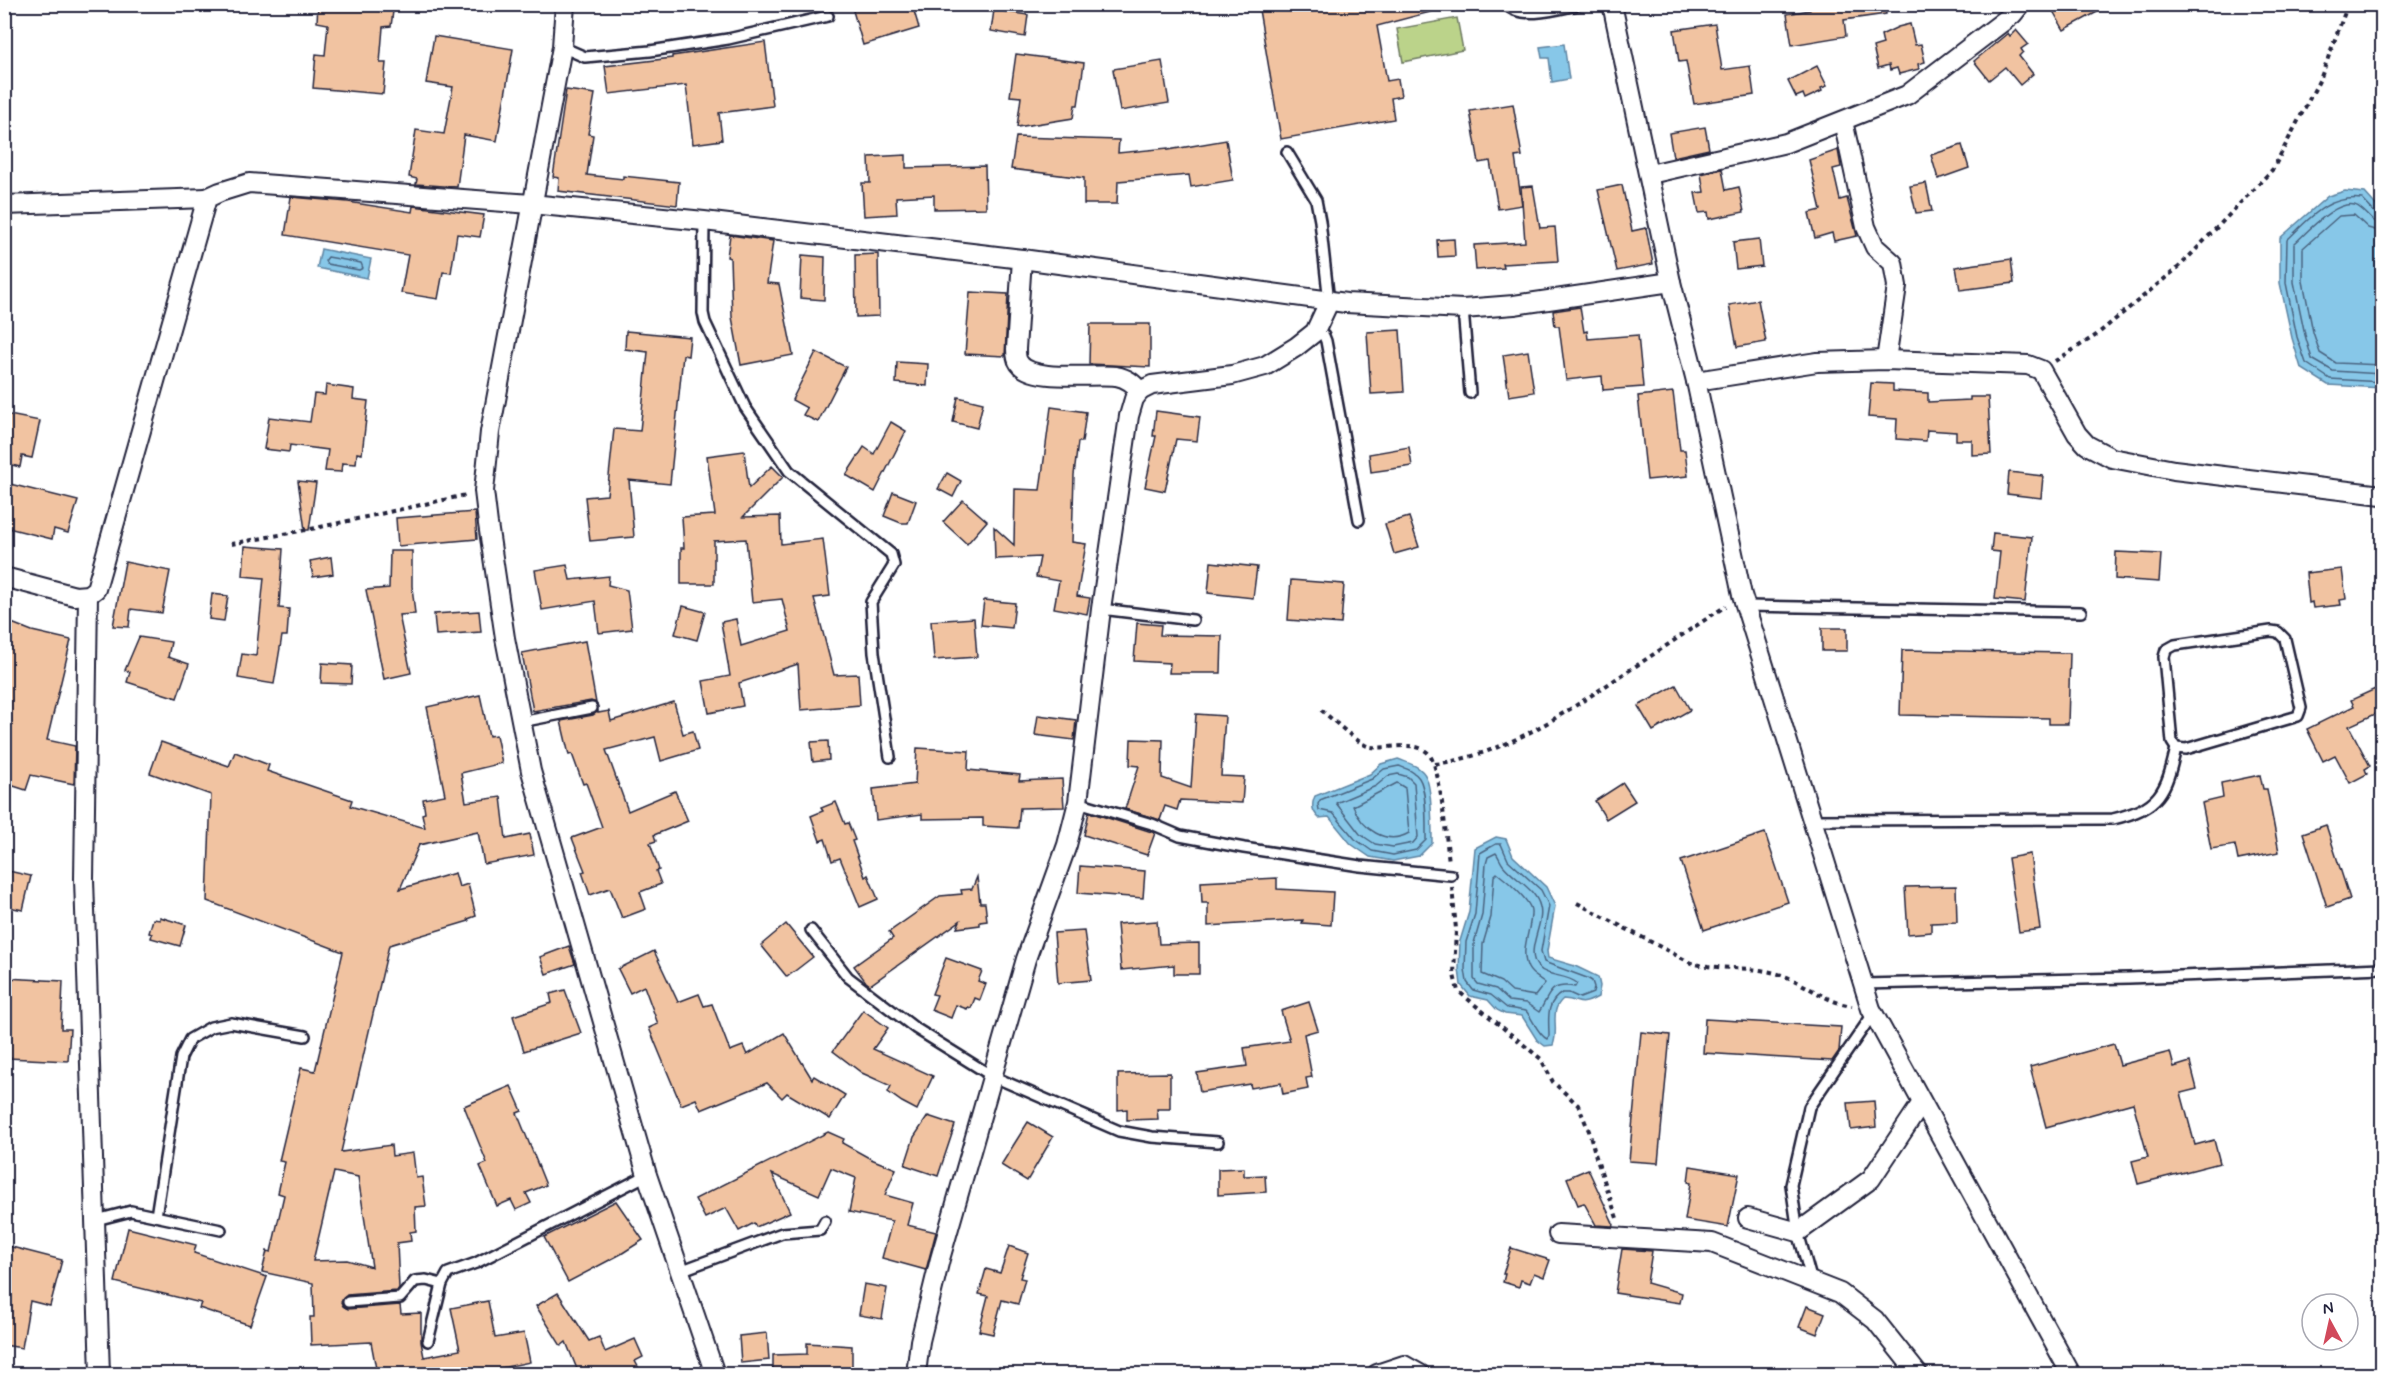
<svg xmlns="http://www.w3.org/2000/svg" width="2387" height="1379" font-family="Mynerve,sans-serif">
	<rect width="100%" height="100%" fill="#fff"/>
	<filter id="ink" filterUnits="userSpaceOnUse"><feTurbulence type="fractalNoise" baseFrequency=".0167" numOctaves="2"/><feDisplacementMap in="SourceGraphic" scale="12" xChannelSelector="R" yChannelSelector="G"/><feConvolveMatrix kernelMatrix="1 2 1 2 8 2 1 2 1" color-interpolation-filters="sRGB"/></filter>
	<g filter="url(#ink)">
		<polygon fill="#bbd38a" stroke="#6e7a62" stroke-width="1.5" points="1457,18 1463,50 1403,62 1397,29"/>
		<g fill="#87c7e8" stroke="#5f85a3" stroke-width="1.5">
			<polygon points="1564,44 1569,79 1552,82 1549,58 1542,58 1540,47"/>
			<polygon points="2345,191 2365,193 2381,211 2382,209 2382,388 2328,385 2301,368 2292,338 2280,283 2280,238 2328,196"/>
			<polygon points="321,249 371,259 367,278 317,268"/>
			<path d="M1398 759C1408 763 1421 766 1426 777 1432 789 1432 828 1432 843L1419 856 1393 861 1370 857 1351 844 1329 817 1319 818C1312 811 1311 805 1315 796L1370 774 1381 764Z"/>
			<path d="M1496 837 1506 839 1513 856 1546 887 1555 906 1547 951 1548 958 1575 966 1598 977 1600 986 1598 997C1577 1008 1582 1000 1563 999 1548 1012 1560 1028 1553 1045L1545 1046 1537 1040 1522 1016 1505 1014 1497 1010 1488 1000 1470 996 1461 985 1459 969 1460 941 1469 912 1475 848Z"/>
		</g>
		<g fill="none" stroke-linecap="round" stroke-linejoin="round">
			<g stroke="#4a6480" stroke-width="1.5">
				<path d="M2382 216 2376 214 2362 199C2328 195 2310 218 2287 240L2286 283 2297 337 2306 363 2330 379 2382 382"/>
				<path d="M2382 223C2371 223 2369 214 2360 208 2342 193 2307 232 2294 244V282L2305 335 2312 359 2333 371 2382 374"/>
				<polyline points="2382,232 2368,228 2354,215 2339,216 2303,248 2303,281 2313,332 2320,353 2336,363 2382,365"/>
				<polygon points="328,257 361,263 363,268 359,270 327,264 325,261"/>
				<path d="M1399 766C1407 769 1414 771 1419 778 1427 790 1426 825 1426 840L1416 850 1393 855 1372 851 1355 839 1333 813 1319 810 1318 804 1320 800 1372 779 1384 769Z"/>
				<polygon points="1398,774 1408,777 1414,783 1418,837 1413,843 1393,847 1375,844 1360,834 1336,803 1376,786 1388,776"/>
				<path d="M1397 783 1405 788 1409 833C1386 846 1362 829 1353 806Z"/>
				<path d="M1496 844H1501L1508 860 1541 890 1549 906 1541 951 1544 962 1587 978 1592 981 1594 987 1593 993 1580 998 1569 993H1562C1545 1003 1549 1019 1549 1036L1547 1039C1538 1035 1533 1019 1526 1011L1507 1008 1491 995 1473 990 1467 982 1465 969 1466 942 1475 914 1480 853Z"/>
				<path d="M1496 853C1499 857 1500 861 1503 865 1514 879 1536 889 1540 907 1545 925 1524 950 1538 967 1547 977 1566 974 1577 983L1575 987C1548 982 1550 996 1539 1012L1526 1003 1509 1001 1496 989 1478 984 1474 979V943L1482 915 1486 864 1488 857Z"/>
				<path d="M1497 873C1505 879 1531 901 1531 911 1532 930 1519 949 1528 968 1532 976 1540 978 1545 983L1535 996 1512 992 1501 982 1482 974 1483 944 1491 917 1494 876Z"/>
			</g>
		</g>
		<g fill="#f1c3a1" stroke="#22223b" stroke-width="1.5" fill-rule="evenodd">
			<polygon points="318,4 394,4 391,26 383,27 380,63 386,63 383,94 313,88 316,54 325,55 328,24 317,22"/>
			<polygon points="851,4 912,4 919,28 863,45"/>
			<polygon points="1258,4 1437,4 1438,10 1377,26 1387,81 1398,79 1401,96 1391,98 1394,119 1281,139"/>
			<polygon points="1809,4 1885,4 1886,14 1844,20 1846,36 1792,45 1787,14 1810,10"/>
			<polygon points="2049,4 2112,4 2064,30"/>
			<polygon points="994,10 1028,15 1025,37 991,31"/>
			<polygon points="1715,24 1722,70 1750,66 1754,95 1694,104 1686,61 1679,62 1674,30"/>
			<polygon points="1910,24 1915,45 1921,44 1925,62 1918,64 1919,69 1899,74 1897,68 1890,70 1889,65 1878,68 1873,47 1883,44 1881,35 1898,27"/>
			<polygon points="2016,30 2028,44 2021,49 2023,52 2019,56 2033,74 2020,85 2005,67 1989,80 1974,61 2008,33 2010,36"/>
			<polygon points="434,36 513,49 497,141 464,135 457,187 416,184 417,179 409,177 416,130 444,134 453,87 426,83"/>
			<polygon points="765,42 773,106 719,113 722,140 693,144 686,85 609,94 605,66 672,58 672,56"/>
			<polygon points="1016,54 1084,63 1078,105 1075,105 1073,118 1017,127 1021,97 1010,96"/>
			<polygon points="1162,61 1169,103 1120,111 1113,69"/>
			<polygon points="1817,66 1827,86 1821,88 1822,91 1805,99 1803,94 1796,97 1788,81"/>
			<polygon points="566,90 595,94 588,134 593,135 587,175 623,179 623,176 679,182 677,205 558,191 559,178 553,177"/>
			<polygon points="1513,104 1522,156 1515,157 1522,205 1498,209 1490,161 1479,163 1470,111"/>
			<polygon points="1705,127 1709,149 1673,157 1669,133"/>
			<polygon points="1016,137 1119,140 1118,153 1168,148 1168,150 1226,140 1233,180 1191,187 1189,175 1118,181 1117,204 1084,204 1084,178 1011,169"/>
			<polygon points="1962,145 1969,168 1938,179 1931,155"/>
			<polygon points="1838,150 1841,167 1833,169 1840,200 1847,198 1857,236 1834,241 1832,233 1815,238 1809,213 1821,210 1809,160"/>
			<polygon points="906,155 906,168 985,166 986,208 934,209 934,195 896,197 897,214 864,216 862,183 870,183 869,157"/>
			<polygon points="1722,169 1726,190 1739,187 1744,212 1709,219 1708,212 1699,213 1695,193 1704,192 1701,174"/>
			<polygon points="1926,183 1932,211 1916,213 1910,186"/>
			<polygon points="1622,185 1632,231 1646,228 1653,264 1617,271 1598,190"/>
			<polygon points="1533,186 1540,228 1555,227 1558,261 1503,264 1504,268 1476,270 1474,245 1525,242 1521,187"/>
			<polygon points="291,197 348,202 412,212 413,206 484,215 480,237 457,234 451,273 443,272 438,299 401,293 408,255 285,235"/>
			<polygon points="730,235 773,241 767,283 779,284 793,355 741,365 732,317 730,258 727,257"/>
			<polygon points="1454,239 1455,256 1438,257 1437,240"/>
			<polygon points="1759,239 1762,266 1736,269 1733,242"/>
			<polygon points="878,254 879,316 856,317 855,255"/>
			<polygon points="802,255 825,257 824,300 800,298"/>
			<polygon points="2011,259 2014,283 1960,290 1956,267"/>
			<polygon points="970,292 1008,294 1005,356 965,354"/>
			<polygon points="1758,300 1766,342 1737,347 1729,305"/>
			<polygon points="1580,307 1584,332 1587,331 1588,339 1638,335 1643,387 1603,390 1602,376 1566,380 1559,326 1555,326 1553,311"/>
			<polygon points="1090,324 1150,324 1150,367 1089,364"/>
			<polygon points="1400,330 1404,392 1371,394 1367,332"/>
			<polygon points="626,331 690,337 688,356 683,355 670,484 629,480 634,537 590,541 585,497 607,495 614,429 640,431 648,352 625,349"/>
			<polygon points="1528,351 1534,392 1509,396 1503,355"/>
			<polygon points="816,352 846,367 818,422 803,415 807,408 792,400"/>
			<polygon points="897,362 928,364 927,386 896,383"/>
			<polygon points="1871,383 1893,384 1893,391 1928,393 1928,402 1970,400 1970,397 1988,397 1991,454 1972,455 1972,440 1956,440 1956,432 1927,430 1926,441 1896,439 1897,419 1868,417"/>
			<polygon points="326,385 354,389 353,399 368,401 362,454 357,453 356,464 342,463 341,472 325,471 328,450 290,445 289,452 264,449 269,417 310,422 314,394 325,395"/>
			<polygon points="1673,392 1680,450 1685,450 1688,476 1647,480 1638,396"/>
			<polygon points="958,397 983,403 977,428 953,422"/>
			<polygon points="1051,407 1086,412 1082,442 1078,442 1074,475 1072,542 1086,544 1077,596 1090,598 1087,614 1054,608 1059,581 1036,577 1040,557 995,559 994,527 1014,545 1015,489 1040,490"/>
			<polygon points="1156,411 1200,417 1197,441 1176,439 1165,491 1145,487 1156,436 1153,436"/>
			<polygon points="4,414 40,421 32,458 22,456 20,467 4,463"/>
			<polygon points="891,422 906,431 875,492 846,475 864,447 874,454"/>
			<polygon points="1409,447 1412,466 1371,472 1369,454"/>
			<polygon points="744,451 749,488 772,466 783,477 743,517 780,516 781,544 823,539 830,596 814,598 834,675 858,674 860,705 801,710 798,664 739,683 743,706 709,713 703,681 730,676 721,622 736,619 741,646 790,631 782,599 752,602 746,539 714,541 714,584 681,584 681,548 684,548 682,517 715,515 707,456"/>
			<polygon points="2009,472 2043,476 2041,498 2007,494"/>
			<polygon points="947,473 961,481 953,497 938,489"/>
			<polygon points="298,481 316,483 309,530 305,530"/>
			<polygon points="10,484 78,501 68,533 54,529 52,539 4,527 4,508"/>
			<polygon points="893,492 916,501 908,523 901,523 884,516"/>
			<polygon points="963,500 987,521 967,544 943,522"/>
			<polygon points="475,512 477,539 398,546 396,518"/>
			<polygon points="1409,517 1419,547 1394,554 1385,524"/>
			<polygon points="1993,533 2032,537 2025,602 1995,599 2000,552 1991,551"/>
			<polygon points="245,546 283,549 279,608 289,609 287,636 282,636 274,684 238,678 242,654 256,656 264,578 243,576"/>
			<polygon points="390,551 412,551 412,586 415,614 399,615 411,673 384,679 366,590 389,588"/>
			<polygon points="2116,552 2161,554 2159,582 2115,579"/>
			<polygon points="331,557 333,574 313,577 310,561"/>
			<polygon points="125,562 170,571 162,613 131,609 129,627 113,626"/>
			<polygon points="1211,562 1257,567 1253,598 1208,593"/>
			<polygon points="567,565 570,580 609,576 608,585 627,590 632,629 599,633 595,601 542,610 535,570"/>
			<polygon points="2342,569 2346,599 2340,600 2341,605 2313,608 2312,602 2309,603 2306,573"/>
			<polygon points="1291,580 1344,584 1341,624 1288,620"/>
			<polygon points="212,594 228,596 224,621 209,619"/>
			<polygon points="984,600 1015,603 1012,628 981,625"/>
			<polygon points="683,606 705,612 697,640 675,634"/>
			<polygon points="479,611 481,632 436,635 434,614"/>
			<polygon points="974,618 977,657 934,660 931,621"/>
			<polygon points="4,620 32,631 71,640 47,740 75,746 74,784 31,775 26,790 4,783 4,743 10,725 4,724"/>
			<polygon points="1137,623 1161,625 1160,635 1222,636 1221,673 1169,673 1170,663 1134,661"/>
			<rect x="1822" y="628" width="25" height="23"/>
			<polygon points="139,637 171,642 168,657 189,664 177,698 127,682 130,672 125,670"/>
			<polygon points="585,641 596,703 591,701 533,711 522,653"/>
			<polygon points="1902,650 2070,653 2068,724 2049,724 2049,718 1900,715"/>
			<polygon points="322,663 352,665 351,684 321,683"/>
			<polygon points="1676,685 1690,710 1653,731 1638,706"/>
			<polygon points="2382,686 2382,711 2349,726 2370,766 2365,769 2367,774 2350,783 2335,755 2323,761 2307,729 2354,706 2351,700"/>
			<path d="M480 695 489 736 496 735 502 763 461 773 466 802 501 797 506 839 530 834 534 855 484 864 478 832 419 845 400 889 455 873 459 887 468 884 476 916 468 919 469 921 389 945 341 1152 391 1145 392 1156 413 1153 416 1178 422 1177 426 1206 415 1207 416 1231 410 1232 411 1241 397 1243 399 1288 397 1291 347 1295 341 1302 343 1306 348 1309 400 1305 401 1314 421 1313V1342L424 1357 460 1350 451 1308 488 1301 495 1338 524 1333 530 1362 501 1368 503 1374H377L371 1342 311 1345 310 1317H314L313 1283 262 1272 267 1251 271 1252 284 1195 278 1193 285 1162 279 1161 301 1068 315 1071 343 952 207 901 211 795 150 773 161 742 229 766 235 752 269 765 267 771 352 800 350 806 425 828 422 814 425 813 423 799 445 795 427 707ZM334 1172 358 1177 372 1267 347 1260 313 1261Z"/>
			<polygon points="674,702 683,734 693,731 698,750 661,761 655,737 606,750 628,811 675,791 688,821 654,835 656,841 650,843 659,870 656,871 661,884 640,892 646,909 622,918 610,888 590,895 582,872 585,871 572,838 602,827 586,783 583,784 572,754 569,755 561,721 593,715 598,711 598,713 609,711 611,721"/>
			<polygon points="1196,714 1225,716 1221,776 1244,777 1242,803 1180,800 1177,810 1165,806 1160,820 1125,809 1139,766 1130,765 1131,739 1163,740 1162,778 1191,788"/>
			<polygon points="1038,715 1076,720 1074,740 1035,735"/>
			<polygon points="828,741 829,760 813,762 811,742"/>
			<polygon points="917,748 969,751 968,770 1020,775 1019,781 1062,779 1064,807 1020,808 1018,828 983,826 983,818 922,819 922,814 876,820 873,789 915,784"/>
			<polygon points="2260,775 2263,789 2267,789 2279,852 2238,860 2235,845 2211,849 2202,803 2223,798 2221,783"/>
			<polygon points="1623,783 1635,801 1606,819 1595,801"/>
			<polygon points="836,802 845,824 848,823 855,840 852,841 865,877 868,875 878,899 860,907 840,858 832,861 825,839 820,841 811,816 823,811 821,808"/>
			<polygon points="1089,812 1155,833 1147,855 1084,835"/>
			<polygon points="2326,825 2350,899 2327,907 2303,833"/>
			<polygon points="1765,833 1788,902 1704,930 1681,861"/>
			<polygon points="2030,854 2040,929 2019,932 2008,858"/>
			<polygon points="1080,866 1145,871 1143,898 1078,893"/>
			<polygon points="4,870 31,876 23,910 4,906"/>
			<polygon points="977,877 980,903 985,903 987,921 980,922 980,925 957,928 960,921 870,985 866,982 854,966 893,938 889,932 940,896 962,894 961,890 972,889"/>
			<polygon points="1277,878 1277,889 1333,892 1331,925 1302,923 1303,920 1208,926 1208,903 1202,903 1201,882"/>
			<polygon points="1956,886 1957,922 1931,923 1931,932 1908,934 1905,887"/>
			<polygon points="160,917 186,925 180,946 151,938 152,934 149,933 153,919 160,920"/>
			<polygon points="1157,921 1159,944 1199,943 1199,974 1174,974 1174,965 1121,970 1117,924"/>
			<polygon points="786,924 813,957 787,977 761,945"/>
			<polygon points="1084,931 1091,980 1058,983 1054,933"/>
			<polygon points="569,946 575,964 546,974 540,957"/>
			<polygon points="654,951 678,1002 699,994 704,1006 712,1004 730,1051 743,1046 747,1055 784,1033 812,1079 814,1076 845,1095 830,1119 787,1093 782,1098 767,1083 701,1110 696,1099 681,1105 649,1028 658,1024 644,986 630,993 618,969"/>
			<polygon points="946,958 982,971 978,981 986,984 980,1000 975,998 971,1008 968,1007 967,1009 956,1005 951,1018 931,1010 937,995 932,994"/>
			<polygon points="5,978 63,981 61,1029 70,1029 68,1061 8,1058 11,1006 4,1005"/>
			<polygon points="565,990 581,1033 524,1051 513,1016 552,1003 550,994"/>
			<polygon points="1309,1002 1318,1030 1304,1034 1312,1077 1306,1078 1308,1089 1283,1094 1281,1083 1251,1088 1250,1084 1200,1092 1197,1073 1247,1066 1244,1048 1290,1041 1281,1011"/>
			<polygon points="863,1010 888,1028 873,1049 933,1076 917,1110 902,1102 888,1092 891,1086 862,1073 833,1051"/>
			<polygon points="1705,1019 1841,1027 1839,1051 1832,1061 1703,1053"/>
			<polygon points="1641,1032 1670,1035 1658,1163 1629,1161"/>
			<polygon points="2114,1044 2120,1065 2170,1052 2174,1067 2190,1062 2197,1089 2181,1093 2195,1145 2214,1140 2220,1163 2138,1184 2132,1161 2148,1157 2133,1103 2046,1127 2030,1067"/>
			<polygon points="1170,1073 1170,1109 1157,1109 1158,1119 1127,1120 1127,1109 1118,1110 1118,1074"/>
			<polygon points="511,1086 522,1111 517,1113 546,1185 526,1193 531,1203 516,1210 511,1200 497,1206 480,1166 487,1163 464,1106"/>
			<polygon points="1874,1101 1876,1127 1851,1130 1848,1103"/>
			<polygon points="928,1116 955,1125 938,1176 905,1165 914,1137"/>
			<polygon points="1028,1122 1053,1137 1027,1181 1001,1165"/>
			<polygon points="828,1132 844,1139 842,1143 871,1159 896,1169 885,1195 913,1203 907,1225 936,1232 926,1270 882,1258 892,1221 849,1212 856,1178 831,1168 819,1195 772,1174 790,1212 756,1227 754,1223 739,1231 726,1208 705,1218 695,1199"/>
			<polygon points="1690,1166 1739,1174 1728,1227 1685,1220 1691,1183 1688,1182"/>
			<polygon points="1244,1168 1244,1176 1265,1175 1266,1192 1218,1195 1218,1169"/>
			<polygon points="1588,1169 1614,1225 1612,1226 1596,1225 1584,1203 1578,1205 1567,1178"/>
			<polygon points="616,1201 643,1240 621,1254 568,1282 544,1237"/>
			<polygon points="128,1228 196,1245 194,1253 267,1277 250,1325 199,1308 201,1303 115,1282"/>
			<polygon points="4,1245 62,1260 50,1306 30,1301 22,1348 4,1345"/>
			<polygon points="1009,1246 1028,1253 1020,1278 1025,1279 1018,1304 1002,1300 993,1334 979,1331 988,1296 979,1294 986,1269 1000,1273"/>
			<polygon points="1511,1248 1550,1260 1544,1277 1534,1273 1530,1283 1521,1280 1519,1287 1503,1282 1505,1274 1503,1274"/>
			<polygon points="1622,1249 1652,1251 1647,1283 1682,1293 1680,1303 1615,1293"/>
			<polygon points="864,1284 887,1288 882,1319 859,1315"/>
			<polygon points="558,1293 589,1341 599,1337 605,1352 635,1339 643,1357 635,1361 642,1374 579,1374 566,1342 561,1346 536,1306"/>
			<polygon points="1807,1306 1825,1313 1817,1334 1799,1327"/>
			<polygon points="767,1333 769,1360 741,1363 739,1336"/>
			<polygon points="807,1343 852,1346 852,1374 786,1374 786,1370 773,1370 773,1355 807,1354"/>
		</g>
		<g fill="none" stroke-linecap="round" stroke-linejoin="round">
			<g stroke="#22223b" stroke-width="14">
				<g id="lane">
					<path d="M1506 4C1521 21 1562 8 1582 4"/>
					<polyline points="562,47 585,57 650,51 728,39 828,16"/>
					<polyline points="1287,152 1316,200 1320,221 1329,302"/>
					<polyline points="704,221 703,313 705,322 745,407 789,471 891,554 894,565 871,602 874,653 890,757"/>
					<polyline points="1463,309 1470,393"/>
					<polyline points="1315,332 1324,336 1326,341 1359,520"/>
					<polyline points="1746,606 2081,612"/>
					<polyline points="1101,609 1193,620"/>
					<polygon points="2271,631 2278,632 2285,639 2301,708 2298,716 2186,749 2176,748 2172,742 2164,657 2166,650 2175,645"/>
					<polyline points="521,722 592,708"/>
					<polyline points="1078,802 1152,824 1180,836 1244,848 1360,866 1451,875"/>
					<path d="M1811 820 2113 819C2160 808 2166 792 2176 748"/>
					<polyline points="811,930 848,977 915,1028 992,1076 1119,1131 1152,1137 1218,1142"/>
					<polyline points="1863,984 2129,978 2382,968"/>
					<polyline points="156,1216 181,1057 190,1039 211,1027 231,1023 305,1036"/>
					<polyline points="96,1220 131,1211 221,1230"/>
					<polyline points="680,1271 782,1233 820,1230 825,1221"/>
					<polyline points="1812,1282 1798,1232 1791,1185 1809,1107 1873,1014"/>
					<polyline points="348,1302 400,1298 415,1281 426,1280 442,1284"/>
					<polyline points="428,1341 442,1284 448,1273 476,1263 647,1175"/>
				</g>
			</g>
			<g stroke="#22223b" stroke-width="22">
				<g id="street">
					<polyline points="565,4 562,47 490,432 484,491 488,524 505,638 531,771 647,1175 715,1374"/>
					<polyline points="1612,4 1671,282 1696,381 1742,595 1871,1009 2071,1374"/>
					<polyline points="1843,121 1866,227 1875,247 1893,263 1897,286 1886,360"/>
					<polyline points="1650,174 1786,143 1907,95 2013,14 2021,4"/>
					<polyline points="4,205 207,198"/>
					<polyline points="1696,381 1817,362 1886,360 2028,365 2041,370 2077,434 2087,445 2112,458 2174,470 2382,495"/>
					<polyline points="1140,391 1152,385 1232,375 1265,366 1296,347 1315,332 1329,302"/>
					<polyline points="4,577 75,596 88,595 96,589 207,198 220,192 249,183 531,204 704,221 1022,259 1346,303 1463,309 1514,305 1671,282"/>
					<polyline points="88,595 84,879 100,1374"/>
					<polyline points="1748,1218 1798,1232 1871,1179 1921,1104"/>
					<polyline points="1558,1234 1712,1243 1812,1282 1840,1293 1875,1320 1918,1374"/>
					<path d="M916 1374 920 1341 940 1259 1026 959 1067 845 1078 802 1101 609 1129 416 1134 399 1140 391C1133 383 1127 378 1116 376 1095 373 1032 383 1019 363 1016 359 1016 354 1016 349L1022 259"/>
					<polyline points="1377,1374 1404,1365 1420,1374"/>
				</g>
			</g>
			<g stroke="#22223b" stroke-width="4" stroke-dasharray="4.5 4.5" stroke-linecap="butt">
				<polyline points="2055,361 2095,336 2180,266 2273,169 2321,77 2348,4"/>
				<polyline points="231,544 316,528 466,495"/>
				<path d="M1321 710C1335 721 1349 736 1365 745 1381 753 1412 738 1428 753 1441 766 1446 840 1449 862"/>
				<path d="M1435 764C1503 755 1559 717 1616 679 1653 655 1689 630 1726 606"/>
				<polyline points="1452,887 1456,929 1454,975 1458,991 1541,1059 1553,1082 1578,1105 1589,1131 1596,1157 1618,1221"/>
				<path d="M1577 903 1691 963C1718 970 1748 966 1775 973 1803 980 1823 1002 1852 1006"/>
			</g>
			<use href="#lane" stroke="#fff" stroke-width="9"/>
			<use href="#street" stroke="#fff" stroke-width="18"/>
		</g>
	</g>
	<rect width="2387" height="1379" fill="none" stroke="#fff" stroke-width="24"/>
	<rect x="12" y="12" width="2363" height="1355" fill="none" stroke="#22223b" stroke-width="2" filter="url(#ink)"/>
	<g transform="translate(2330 1322) rotate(352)"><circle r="28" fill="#ffffff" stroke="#a7a7b1" stroke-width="1.5"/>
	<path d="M0-4.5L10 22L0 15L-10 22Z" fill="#d1495b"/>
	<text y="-9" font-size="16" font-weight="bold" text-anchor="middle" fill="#22223b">N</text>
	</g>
</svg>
